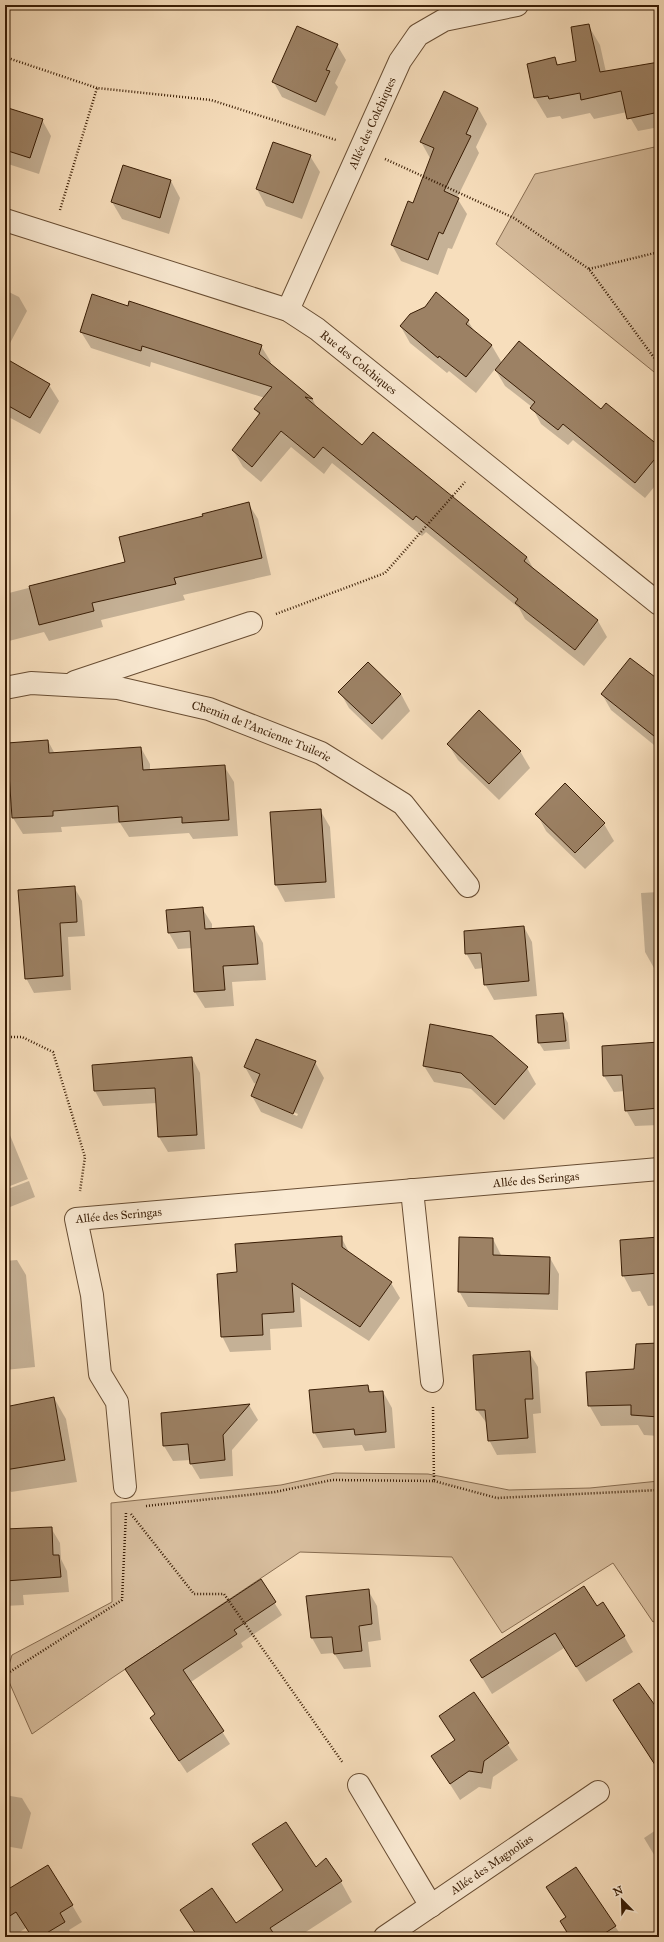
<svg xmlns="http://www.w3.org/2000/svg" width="664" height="1942" font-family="'IM FELL Great Primer',serif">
	<rect width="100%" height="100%" fill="#f7debc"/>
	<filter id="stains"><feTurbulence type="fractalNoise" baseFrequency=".005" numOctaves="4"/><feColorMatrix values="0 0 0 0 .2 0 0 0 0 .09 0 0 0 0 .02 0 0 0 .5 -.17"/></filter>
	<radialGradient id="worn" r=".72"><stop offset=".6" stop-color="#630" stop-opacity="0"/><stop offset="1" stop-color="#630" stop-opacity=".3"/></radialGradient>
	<g fill="#d7bd9d" stroke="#886d51">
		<polygon points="659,146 659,376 496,244 535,174"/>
		<polygon points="335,1473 428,1474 509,1490 590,1488 659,1481 659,1619 653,1622 613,1563 502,1633 452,1557 300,1552 109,1680 32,1734 6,1675 12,1655 112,1602 111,1503 281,1485"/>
	</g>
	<g fill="#0003" fill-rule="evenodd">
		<polygon points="588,25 600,45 606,72 659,63 659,127 638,131 627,112 594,119 590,113 562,119 560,116 547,118 535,98 528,65 554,58 559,66 577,62"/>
		<polygon points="659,44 659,58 656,45"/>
		<polygon points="337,45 346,60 335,83 338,87 325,116 282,97 273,81"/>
		<polygon points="5,108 42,120 51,136 39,174 5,163"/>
		<polygon points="478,108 487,124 476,147 479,153 457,198 467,214 452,249 448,248 438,275 401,261 392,245 414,204 430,158 421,142"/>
		<polygon points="273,143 310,156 320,172 302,219 266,206 257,189"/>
		<polygon points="124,166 171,181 180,198 169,234 122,219 112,202"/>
		<polygon points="5,287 7,291 19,297 27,311 9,345 5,343"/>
		<polygon points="436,293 468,321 475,332 492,346 502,363 601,410 659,447 659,489 655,486 645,498 573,440 568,445 541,424 532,407 505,386 495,369 476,393 449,371 447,373 410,343 401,327 426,307"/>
		<polygon points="81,332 261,346 271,362 270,364 313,400 318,410 362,446 527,557 534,570 598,621 607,637 584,666 525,619 519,608 426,532 422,536 332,463 324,474 291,447 261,482 243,467 233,450 259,415 255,409 265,398 151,362 150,367 91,348"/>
		<polygon points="5,360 49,385 59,401 40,434 5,415"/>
		<polygon points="248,503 258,519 271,575 183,595 185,600 101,620 103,627 49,641 44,632 5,642 5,594 126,563"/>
		<polygon points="368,663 401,694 410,711 382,740 349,708 340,692"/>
		<polygon points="659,681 659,749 611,710 602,694"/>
		<polygon points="48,741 55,754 141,748 150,764 150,770 224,766 234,782 238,836 193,839 189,833 129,837 120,823 61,827 62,832 23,834 13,818 8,744"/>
		<polygon points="448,744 520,751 530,768 499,800 458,760"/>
		<polygon points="565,785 604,824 614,841 585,869 546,831 537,814"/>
		<polygon points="320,810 330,827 335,898 285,902 276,885 271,813"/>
		<polygon points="74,887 82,901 85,936 68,937 71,990 34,993 26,978"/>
		<polygon points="659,892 659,968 654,968 645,952 641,893"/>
		<polygon points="202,908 212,924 212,930 254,927 263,943 266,980 232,982 234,1006 205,1008 195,992 192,948 178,949 169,933"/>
		<polygon points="524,927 532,942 537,996 494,1000 485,984 484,968 475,969 466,953"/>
		<polygon points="563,1014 568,1023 570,1049 544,1051 539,1043"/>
		<polygon points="431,1025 491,1037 527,1068 536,1084 504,1120 471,1089 434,1082 424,1066"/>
		<polygon points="659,1043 659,1125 635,1126 626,1110 625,1091 614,1092 604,1076"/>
		<polygon points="192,1058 200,1073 205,1149 168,1152 159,1137 157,1103 103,1106 95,1091"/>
		<path d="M315 1062 324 1078 302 1129 261 1112 252 1096 257 1084 254 1083 245 1067ZM264 1100 298 1114 297 1116 264 1102Z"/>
		<polygon points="5,1123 28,1179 5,1188"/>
		<polygon points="29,1181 35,1197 5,1209 5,1190"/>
		<polygon points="341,1237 350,1254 391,1283 400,1298 369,1341 300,1297 302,1327 270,1329 271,1350 230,1352 222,1336 238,1273"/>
		<polygon points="659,1238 659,1305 648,1306 640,1291 632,1292 623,1275"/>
		<polygon points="493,1239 502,1257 550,1258 559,1274 558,1310 468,1307 459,1291"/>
		<polygon points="17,1260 26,1275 35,1367 5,1370 5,1261"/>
		<polygon points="659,1344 659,1436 644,1435 638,1425 601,1426 589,1405 635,1370"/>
		<polygon points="529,1352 538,1367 541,1413 533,1414 536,1453 497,1455 489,1440 488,1425 477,1410 474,1356"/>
		<polygon points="367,1386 372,1393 383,1392 392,1408 395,1448 365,1451 362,1445 323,1448 314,1432"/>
		<polygon points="54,1398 66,1419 77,1482 11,1492 5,1481 5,1408"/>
		<polygon points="249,1405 258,1420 232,1450 233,1476 200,1479 191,1464 191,1460 173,1461 164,1446 162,1414"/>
		<polygon points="51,1528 60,1543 61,1559 67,1571 69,1592 23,1595 24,1605 5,1606 5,1531"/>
		<polygon points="260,1580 282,1615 241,1643 243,1647 191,1682 230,1744 187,1773 159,1731 156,1715 134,1682"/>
		<polygon points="368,1590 377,1606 381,1640 368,1642 371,1667 344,1669 334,1653 321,1654 312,1638 307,1597"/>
		<polygon points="597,1607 624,1636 633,1652 586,1682 564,1648 492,1694 481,1676"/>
		<polygon points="473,1693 518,1760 493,1777 491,1789 479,1787 460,1800 432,1756 455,1741 440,1717"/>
		<polygon points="614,1700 659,1713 659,1771 624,1717"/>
		<polygon points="5,1795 22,1798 31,1813 22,1849 5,1846"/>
		<polygon points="659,1828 659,1863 644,1838"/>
		<polygon points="254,1845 315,1869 341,1882 352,1902 298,1937 192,1937 196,1934 182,1910 235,1924 283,1892"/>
		<polygon points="547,1888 615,1926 622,1937 570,1937 561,1922 566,1918"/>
		<polygon points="5,1892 72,1905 82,1922 69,1930 73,1937 32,1937 26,1928 12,1937 5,1926"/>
	</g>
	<g fill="#9c8164" stroke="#391d05">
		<polygon points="589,24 600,72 659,62 659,112 627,119 621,91 581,100 580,93 549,99 548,96 534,98 527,64 555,57 557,65 576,61 571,27"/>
		<polygon points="297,26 338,44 326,70 330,71 316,102 272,82"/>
		<polygon points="444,91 478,108 466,134 471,136 444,191 459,198 443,234 439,232 428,260 391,245 408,201 413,203 434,148 420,142"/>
		<polygon points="5,107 43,119 30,158 5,150"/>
		<polygon points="273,142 311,155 293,203 256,189"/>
		<polygon points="123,165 171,180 160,218 111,202"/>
		<polygon points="436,292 469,320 466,324 492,345 466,377 439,356 438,358 400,326 410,314 425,307"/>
		<polygon points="92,294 128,306 129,301 262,345 259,354 313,399 305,397 362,445 373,432 527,557 524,561 598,620 575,650 515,603 518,599 416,516 413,520 323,447 314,458 281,431 252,467 232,450 260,413 254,409 272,387 142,346 141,351 80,332"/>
		<polygon points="519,341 601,409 606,403 659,446 659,454 635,483 563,424 558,430 530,408 535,402 495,370"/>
		<polygon points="5,358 50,384 30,418 5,404"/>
		<polygon points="249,502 262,558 174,578 176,584 92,603 94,611 39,625 29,586 125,562 119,537 203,516 202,514"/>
		<polygon points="630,658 659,680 659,740 601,694"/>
		<polygon points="368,662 401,694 372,724 338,692"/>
		<polygon points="479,710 521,751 489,784 447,744"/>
		<polygon points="48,740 49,753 141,747 143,770 225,765 229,820 182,823 182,817 119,822 118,806 53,811 53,816 12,818 7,743"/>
		<polygon points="565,783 605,823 575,853 535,814"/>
		<polygon points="321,809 326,882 275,885 270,812"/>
		<polygon points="75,886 77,922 60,923 63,976 25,979 18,890"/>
		<polygon points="203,907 205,929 254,926 258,964 223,966 225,990 194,992 190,931 168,933 166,910"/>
		<polygon points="524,926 529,981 484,985 481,953 465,954 464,931"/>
		<polygon points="563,1013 566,1041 538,1043 536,1015"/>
		<polygon points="430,1024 492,1036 528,1067 495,1105 461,1073 423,1066"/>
		<polygon points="256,1039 316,1061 293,1114 251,1096 260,1074 244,1067"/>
		<polygon points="659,1042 659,1108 625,1111 622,1075 603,1076 602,1046"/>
		<polygon points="192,1057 197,1135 158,1137 155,1088 94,1091 92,1065"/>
		<polygon points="342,1236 342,1247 392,1282 360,1327 292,1283 294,1312 262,1314 263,1335 221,1337 217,1274 237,1272 235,1244"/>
		<polygon points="459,1237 493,1238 493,1255 550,1257 549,1294 458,1292"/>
		<polygon points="659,1237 659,1273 622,1276 620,1240"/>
		<polygon points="659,1343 659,1417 631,1415 631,1405 588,1406 586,1372 634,1369 636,1344"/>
		<polygon points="530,1351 533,1399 525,1399 528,1438 488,1441 485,1410 476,1410 473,1355"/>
		<polygon points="368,1385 369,1392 383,1391 386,1432 355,1435 354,1429 313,1433 309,1390"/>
		<polygon points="54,1397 65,1460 5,1470 5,1407"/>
		<polygon points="250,1404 223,1435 225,1460 190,1464 188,1444 163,1446 161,1413"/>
		<polygon points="52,1527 53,1555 59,1555 61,1577 5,1581 5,1529"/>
		<polygon points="261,1579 276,1602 234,1630 237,1634 183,1670 224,1731 179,1761 150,1718 155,1714 125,1669"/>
		<polygon points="584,1586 597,1606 603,1602 625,1636 576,1667 555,1633 482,1678 470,1660"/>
		<polygon points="369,1589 372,1624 359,1626 362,1651 334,1654 332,1637 311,1638 306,1596"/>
		<polygon points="639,1683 659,1711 659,1771 613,1700"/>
		<polygon points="474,1692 509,1743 484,1761 482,1773 469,1771 450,1784 431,1756 455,1740 439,1716"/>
		<polygon points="286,1822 316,1867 326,1858 342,1881 270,1928 276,1937 198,1937 180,1910 212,1888 236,1923 283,1890 252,1844"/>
		<polygon points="48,1865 73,1905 60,1913 65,1922 40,1937 32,1937 16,1912 5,1919 5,1891"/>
		<polygon points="576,1867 616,1926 599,1937 570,1937 560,1921 566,1917 546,1887"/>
	</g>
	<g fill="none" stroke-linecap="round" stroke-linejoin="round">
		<g stroke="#684d33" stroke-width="24">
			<g id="minor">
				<path id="s1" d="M5 220 288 310 317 329 659 604"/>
				<path id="s2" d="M288 310 400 61 418 35 444 20 517 5"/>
				<polyline points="75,682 251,623"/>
				<path id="s3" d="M5 688 31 683 118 688 209 709 321 753 403 804 468 886"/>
				<polyline points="412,1190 432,1381"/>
				<path id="s4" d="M125 1487 117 1402 100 1374 92 1295 76 1219 659 1169"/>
				<polyline points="359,1785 431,1906"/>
				<path id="s5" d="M385 1937 598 1792"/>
			</g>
		</g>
		<g stroke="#391d05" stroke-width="2.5" stroke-dasharray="1 2" stroke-linecap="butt">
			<polyline points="5,57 97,88"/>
			<polyline points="385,159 514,218 589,269 655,359 659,363"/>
			<polyline points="60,210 97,88 211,100 336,140"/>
			<polyline points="589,269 659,252"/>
			<polyline points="276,614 385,573 465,482"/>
			<polyline points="5,1037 22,1037 53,1052 85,1157 80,1191"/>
			<polyline points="434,1481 497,1498 659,1490"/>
			<polyline points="146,1506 275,1492 332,1480 434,1481 433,1407"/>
			<polyline points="131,1514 194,1594 224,1594 343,1763"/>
			<polyline points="5,1675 122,1600 126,1513"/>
		</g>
		<use href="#minor" stroke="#faead3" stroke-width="22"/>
	</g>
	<g text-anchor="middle" stroke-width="4" stroke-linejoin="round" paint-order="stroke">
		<g font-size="12" fill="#391d05" stroke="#faead3">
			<text dy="4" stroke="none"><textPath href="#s2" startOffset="205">Allée des Colchiques</textPath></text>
			<text dy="4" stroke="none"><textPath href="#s1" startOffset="385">Rue des Colchiques</textPath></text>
			<text dy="4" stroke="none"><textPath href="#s3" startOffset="264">Chemin de l'Ancienne Tuilerie</textPath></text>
			<text dy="4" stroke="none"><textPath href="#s4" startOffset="737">Allée des Seringas</textPath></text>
			<text dy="4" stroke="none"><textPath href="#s4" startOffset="318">Allée des Seringas</textPath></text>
			<text dy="4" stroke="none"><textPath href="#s5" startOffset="129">Allée des Magnolias</textPath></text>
		</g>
	</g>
	<rect width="664" height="1942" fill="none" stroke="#f7debc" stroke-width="20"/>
	<rect x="6" y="6" width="652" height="1930" fill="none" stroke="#391d05" stroke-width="2"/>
	<rect x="10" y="10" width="644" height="1922" fill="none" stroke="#391d05"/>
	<g transform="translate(622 1900) rotate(337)" stroke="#faead3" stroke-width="3" paint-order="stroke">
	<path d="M0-3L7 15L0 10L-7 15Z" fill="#391d05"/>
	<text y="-6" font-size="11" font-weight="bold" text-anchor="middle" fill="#391d05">N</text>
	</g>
	<rect width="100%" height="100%" filter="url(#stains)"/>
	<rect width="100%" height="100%" fill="url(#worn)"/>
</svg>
